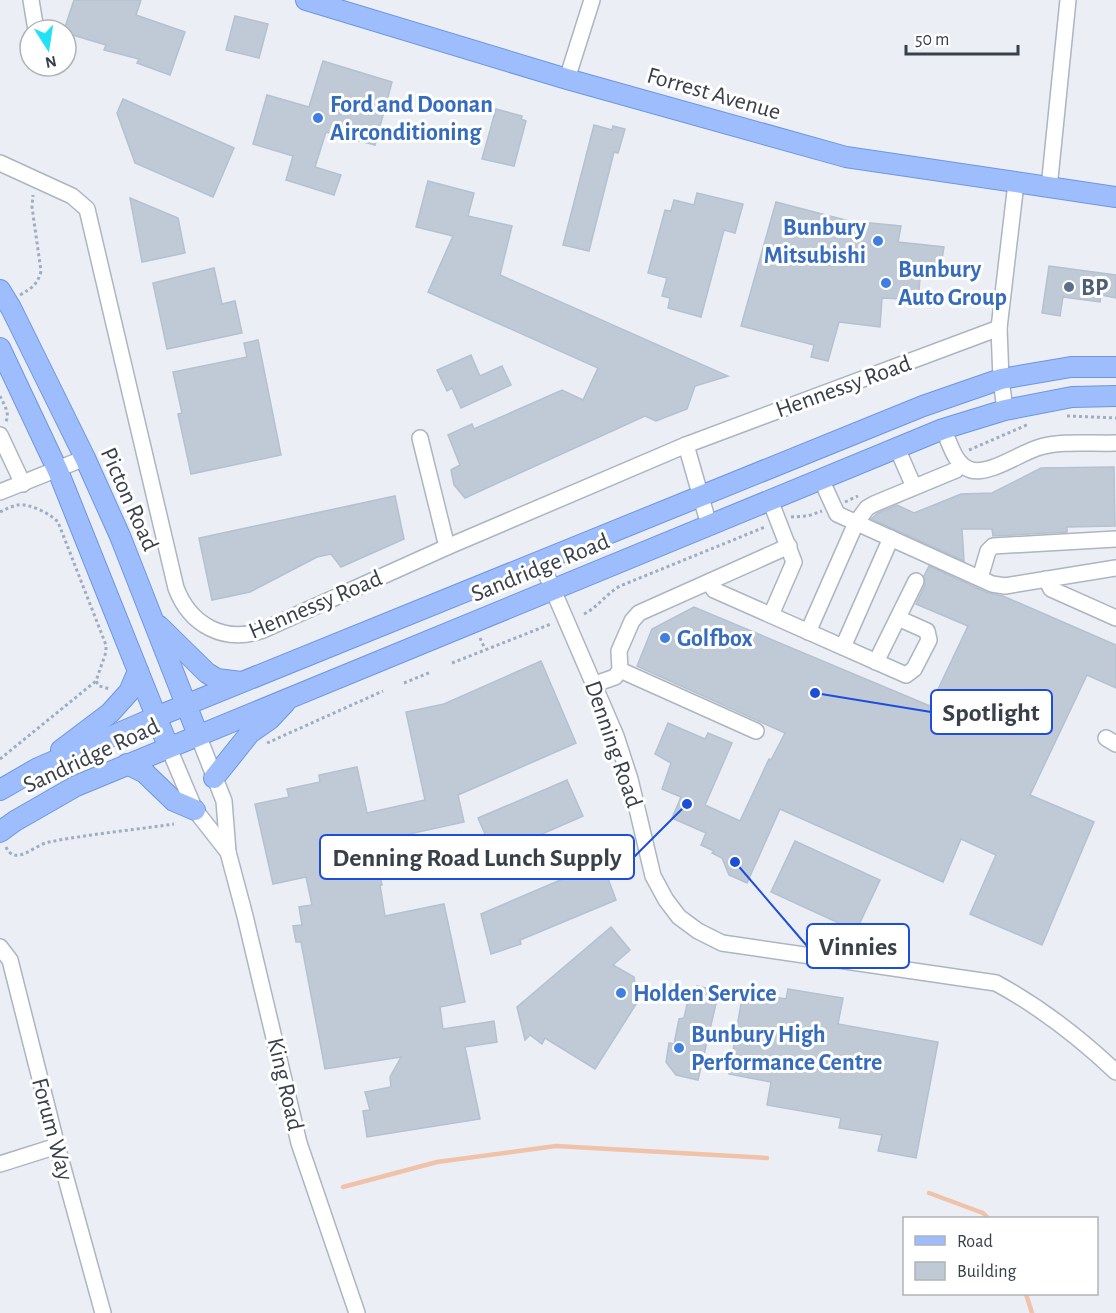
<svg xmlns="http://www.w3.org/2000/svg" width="1116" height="1313" font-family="'Alegreya Sans',sans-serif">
	<rect width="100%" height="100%" fill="#ebeef5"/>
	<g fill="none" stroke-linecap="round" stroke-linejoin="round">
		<g stroke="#f0c2a9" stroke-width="4.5">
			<polyline points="343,1187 437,1162 556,1146 767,1158"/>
			<polyline points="929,1193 983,1213 988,1218"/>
			<polyline points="1026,1294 1032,1313"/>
		</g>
	</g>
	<g fill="#c0cad7" stroke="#b3c1d1" stroke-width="1.5">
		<polygon points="74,0 141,0 136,15 185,32 170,75 137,63 139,59 104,50 106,45 66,33 64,30"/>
		<polygon points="235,16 268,24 259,58 226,50"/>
		<polygon points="323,61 392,82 375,145 326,132 315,167 341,175 334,195 286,180 293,156 253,144 267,95 309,107"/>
		<polygon points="123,99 234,148 213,197 135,163 117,113"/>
		<polygon points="496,109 522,116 521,119 526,121 514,166 482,159"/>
		<polygon points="594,125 612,130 613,126 625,129 618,153 614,152 589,251 563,245"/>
		<polygon points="428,181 474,193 468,216 512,226 500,275 728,376 695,386 687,409 656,421 645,416 465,498 454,485 451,470 460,465 448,435 472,424 474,429 562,390 583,400 598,368 428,292 453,236 416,227"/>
		<polygon points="697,193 743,204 735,233 724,230 701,317 668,308 670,298 662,296 667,278 648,273 665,210 671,211 674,200 694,205"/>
		<polygon points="130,198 178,218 185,253 142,262"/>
		<polygon points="776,202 849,221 901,226 898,242 944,247 941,265 929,265 927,277 920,278 919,290 902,299 882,298 880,327 839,322 828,361 811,357 814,345 741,326"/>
		<polygon points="1049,266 1116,275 1116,298 1101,295 1100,302 1063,297 1060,316 1042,313"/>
		<polygon points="214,268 222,304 235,301 242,333 167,349 153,283"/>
		<polygon points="258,340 281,455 191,474 178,414 182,413 173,372 247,357 244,343"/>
		<polygon points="471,355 480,376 502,366 511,385 461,408 452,388 447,391 437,370"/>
		<polygon points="1114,467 1115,526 1067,527 1067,532 993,536 992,529 962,529 964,561 871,519 878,513 897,505 914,513 961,494 992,493 1041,468"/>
		<polygon points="395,496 404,539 341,567 331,554 317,557 250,592 212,600 199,538"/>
		<polygon points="929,566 988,593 1003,596 1116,645 1116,688 1087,675 1030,795 1094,822 1042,945 970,914 996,855 961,839 943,882 780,809 747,883 729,875 722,858 712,853 714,851 701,845 706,833 672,818 681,797 662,789 671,763 655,754 668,723 705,739 708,733 732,743 705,805 740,821 769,759 771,760 785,733 637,666 652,629 694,607 930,706 968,626 916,604 925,585 924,576"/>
		<polygon points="541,661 576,743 458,795 464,822 373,842 382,885 380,885 385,916 444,904 465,1002 440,1007 443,1029 494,1021 497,1042 465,1047 480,1119 367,1137 363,1111 370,1110 365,1092 391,1087 390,1077 401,1057 325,1069 301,942 296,942 293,926 302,925 299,907 312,905 306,877 273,884 255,804 289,797 287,789 320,782 319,775 357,767 367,813 425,800 406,712 444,704"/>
		<polygon points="567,780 583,816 494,855 478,818"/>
		<polygon points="795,841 880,880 856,931 771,892"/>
		<polygon points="593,866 606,873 616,900 520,940 521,944 491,954 481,914"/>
		<polygon points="611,927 630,950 613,965 634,977 635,984 645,990 595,1069 545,1038 542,1044 530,1035 525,1040 517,1007"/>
		<polygon points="697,986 719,991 698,1080 676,1075 666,1062 669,1043 674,1044 679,1019 684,1018 690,991"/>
		<polygon points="788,989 843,998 838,1024 938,1042 916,1158 878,1151 882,1135 839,1128 841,1118 767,1105 771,1082 729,1074 743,992 786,999"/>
	</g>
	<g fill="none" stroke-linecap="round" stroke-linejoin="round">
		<g stroke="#adb5c1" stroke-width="18">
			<g id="minor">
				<polyline points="31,0 36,30"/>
				<polyline points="567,79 592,0"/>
				<path d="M0 163 72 196 87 209 176 588C190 625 224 644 263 630L447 547 686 445 999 328"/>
				<polyline points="1049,188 1068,0"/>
				<polyline points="1005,410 1001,379 999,328 1016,183"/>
				<path d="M943 429C950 442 954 465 971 470 989 475 1019 454 1037 448 1061 440 1091 444 1116 443"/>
				<polyline points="0,435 23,484"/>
				<polyline points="420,438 447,547"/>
				<polyline points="686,445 709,525"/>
				<polyline points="897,448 914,487"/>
				<polyline points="821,479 837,514 992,584 1005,586 1116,568"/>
				<polyline points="0,492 85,458"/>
				<polyline points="770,500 794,562 771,615"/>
				<path d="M541 562 616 736 630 779 653 876 666 900 679 917 698 931 722 943 996 983C1040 1007 1079 1037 1116 1072"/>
				<polyline points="980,578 988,551 993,546 1116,539"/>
				<polyline points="1046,579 1051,589 1116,618"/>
				<polyline points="709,582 714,590 906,675 914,669 929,640 927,631 898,618"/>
				<polyline points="808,632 856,523 867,508 874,504 956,470 961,464"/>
				<polyline points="843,647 891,538"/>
				<polyline points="876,662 916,581"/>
				<polyline points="620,670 756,731"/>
				<polyline points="595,684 615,677 620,670 619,651 632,621 639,613 789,546"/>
				<polyline points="198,735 224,801 228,852 245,916 299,1143 357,1313"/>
				<polyline points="1106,738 1116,744"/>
				<polyline points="168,746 195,810 228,852"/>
				<polyline points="0,947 10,960 57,1146 103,1313"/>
				<polyline points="0,1164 57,1146"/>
			</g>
		</g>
		<g stroke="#6c96e2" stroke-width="22">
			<g id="major">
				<polyline points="306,0 567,79 846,157 1116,197"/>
				<polyline points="0,290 11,308 85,458 120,536 198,735"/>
				<polyline points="0,348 58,471 168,746"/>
				<polyline points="159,626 207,673 217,679 241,682"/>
				<polyline points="61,750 110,713 129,692 138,671"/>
				<polyline points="127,764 145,773 174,801 195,810"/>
				<polyline points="214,778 250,733 270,719 285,703"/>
				<polyline points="0,790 38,768 156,717 923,406 1001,379 1071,367 1116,367"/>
				<polyline points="0,832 15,821 76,786 943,429 1005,410 1072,397 1116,396"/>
			</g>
		</g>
		<g stroke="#9fadc2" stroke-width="3" stroke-dasharray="3 3" stroke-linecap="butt">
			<path d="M20 295C32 288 38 284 41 271L32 207 33 195"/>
			<path d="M0 396C4 405 11 414 5 423"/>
			<polyline points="1067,416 1116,418"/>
			<polyline points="969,450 1029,424"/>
			<polyline points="845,502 858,496"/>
			<path d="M0 512C6 509 12 506 18 505 29 503 51 514 58 522L106 645V652L96 681 99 686 110 689"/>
			<polyline points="791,517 808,516 822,511"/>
			<path d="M584 614C598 607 606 594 620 586L765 527"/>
			<polyline points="480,638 485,649"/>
			<polyline points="452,663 551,624"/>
			<polyline points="404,683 431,672"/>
			<polyline points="267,743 383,691"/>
			<polyline points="0,759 96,681"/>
			<path d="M6 847C15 867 34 845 49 842 90 834 133 830 174 824"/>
		</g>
		<use href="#minor" stroke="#fff" stroke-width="15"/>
		<use href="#major" stroke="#9dbdfc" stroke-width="20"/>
	</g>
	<g fill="#3f7fe0" stroke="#fff" stroke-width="2">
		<circle cx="318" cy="118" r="6"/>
		<circle cx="878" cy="241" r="6"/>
		<circle cx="886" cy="283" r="6"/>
		<circle cx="665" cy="638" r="6"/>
		<circle cx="621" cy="993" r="6"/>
		<circle cx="679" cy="1048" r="6"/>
	</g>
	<circle fill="#5c6f8a" stroke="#fff" stroke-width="2" cx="1069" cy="287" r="6"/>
	<g text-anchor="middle" stroke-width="6" stroke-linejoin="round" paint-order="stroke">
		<g font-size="24" fill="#394049" stroke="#fff">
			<text transform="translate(714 93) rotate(16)" y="8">Forrest Avenue</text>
			<text transform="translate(843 386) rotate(-20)" y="8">Hennessy Road</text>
			<text transform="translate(130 499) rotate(66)" y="8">Picton Road</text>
			<text transform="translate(540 567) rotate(-22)" y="8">Sandridge Road</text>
			<text transform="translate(315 604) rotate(-23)" y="8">Hennessy Road</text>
			<text transform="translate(614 744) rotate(71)" y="8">Denning Road</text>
			<text transform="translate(91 755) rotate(-25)" y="8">Sandridge Road</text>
			<text transform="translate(286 1084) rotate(77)" y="8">King Road</text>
			<text transform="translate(53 1129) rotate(75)" y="8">Forum Way</text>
		</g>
		<g font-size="24" font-weight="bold" fill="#366cbe" stroke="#fff" text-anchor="start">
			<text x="330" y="112">Ford and Doonan<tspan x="330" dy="28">Airconditioning</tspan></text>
			<text x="866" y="235" text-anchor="end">Bunbury<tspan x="866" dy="28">Mitsubishi</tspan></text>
			<text x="898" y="277">Bunbury<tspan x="898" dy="28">Auto Group</tspan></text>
			<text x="677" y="646">Golfbox</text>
			<text x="633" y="1001">Holden Service</text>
			<text x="691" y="1042">Bunbury High<tspan x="691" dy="28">Performance Centre</tspan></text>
		</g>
		<g font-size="24" font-weight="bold" fill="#4e5e75" stroke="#fff" text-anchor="start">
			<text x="1081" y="295">BP</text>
		</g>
	</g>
	<path fill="none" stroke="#1d4ed8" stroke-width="2" d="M815 693L931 712M687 804L634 857M735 862L807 946"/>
	<g fill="#1d4ed8" stroke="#fff" stroke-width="2">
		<circle cx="815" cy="693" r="6"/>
		<circle cx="687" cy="804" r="6"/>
		<circle cx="735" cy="862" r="6"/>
	</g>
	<g fill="#fff" stroke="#1d4ed8" stroke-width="2">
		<rect x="931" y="690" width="121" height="44" rx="6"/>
		<rect x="320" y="835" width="314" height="44" rx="6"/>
		<rect x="807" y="924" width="102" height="44" rx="6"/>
	</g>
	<g font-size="26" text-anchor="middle" font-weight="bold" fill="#394049">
		<text x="991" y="721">Spotlight</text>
		<text x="477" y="866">Denning Road Lunch Supply</text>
		<text x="858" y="955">Vinnies</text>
	</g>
	<rect x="903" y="1217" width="195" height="78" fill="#ffffff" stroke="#b0b3b6" stroke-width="1.5"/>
	<rect x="915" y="1236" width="30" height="9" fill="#9dbdfc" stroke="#b0b3b6" stroke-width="1.5"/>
	<text x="957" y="1247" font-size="18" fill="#394049">Road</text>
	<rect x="915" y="1262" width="30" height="18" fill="#c0cad7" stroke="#b0b3b6" stroke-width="1.5"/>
	<text x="957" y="1277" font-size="18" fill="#394049">Building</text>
	<g transform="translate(48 48) rotate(168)"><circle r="28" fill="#ffffff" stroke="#b0b3b6" stroke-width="1.5"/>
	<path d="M0-4.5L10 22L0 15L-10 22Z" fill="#21e1f6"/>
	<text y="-9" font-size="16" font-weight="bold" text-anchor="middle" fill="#394049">N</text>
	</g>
	<path d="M906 45v9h112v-9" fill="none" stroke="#394049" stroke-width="3"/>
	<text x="915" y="45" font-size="18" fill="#394049" stroke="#ffffff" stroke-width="4.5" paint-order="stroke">50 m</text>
</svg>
